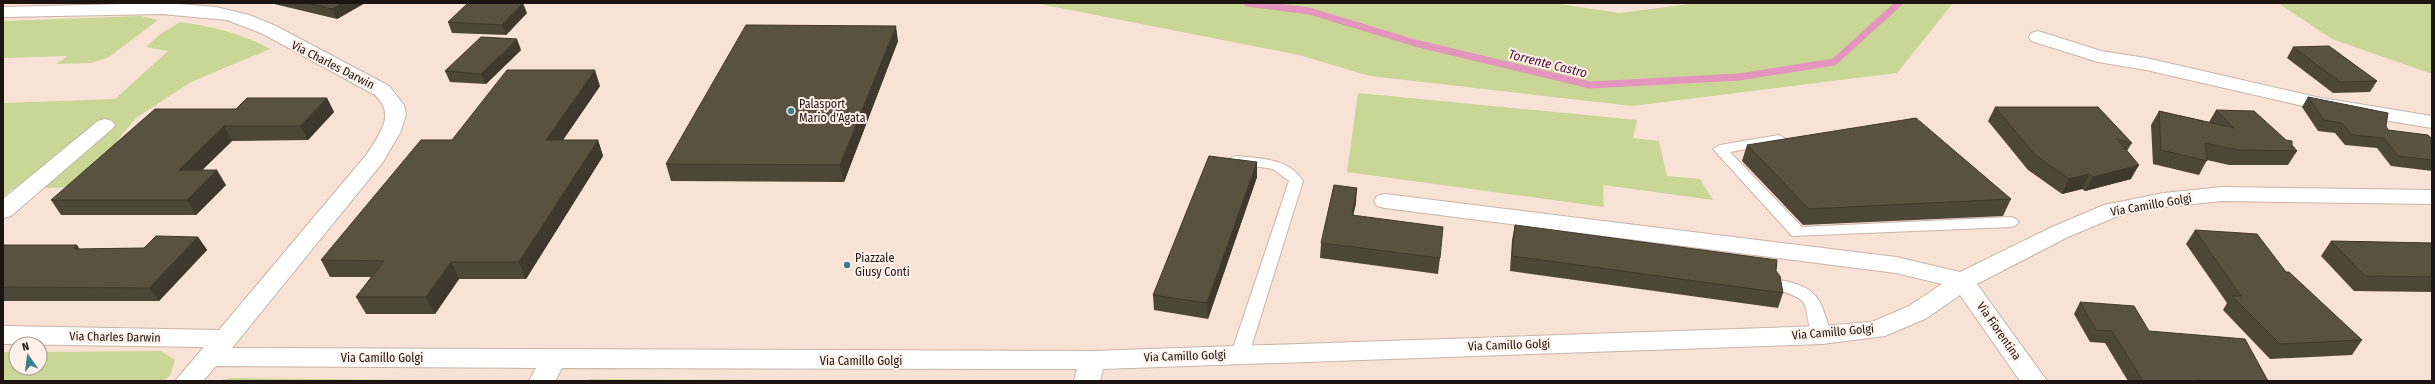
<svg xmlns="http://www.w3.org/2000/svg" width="2435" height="384" font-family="'Fira Sans Condensed',sans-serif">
	<rect width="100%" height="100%" fill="#f8e2d5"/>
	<g fill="#c9d696">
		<polygon points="1035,3 1553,3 1619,13 1698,3 1953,3 1897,73 1632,106 1370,76 1299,55"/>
		<polygon points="2278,3 2432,3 2432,74 2332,39"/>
		<polygon points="141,16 158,20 109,57 91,63 57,64 67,56 3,58 3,21"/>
		<path d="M180 22C213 27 241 33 270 49L191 82 136 118 95 168 75 187 12 189 3 197V103L115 99 168 51 146 47 159 35Z"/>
		<polygon points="1358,93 1637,120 1633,138 1659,141 1667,176 1700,179 1713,200 1603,185 1604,207 1347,172"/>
		<polygon points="161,351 175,360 170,376 163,381 3,381 3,352 16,352 16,368 40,368 40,352"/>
		<polygon points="231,378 487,381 215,381"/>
		<polygon points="591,379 961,381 584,381"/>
	</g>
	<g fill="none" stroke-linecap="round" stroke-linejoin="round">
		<polyline stroke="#e395bd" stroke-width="7" points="1247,3 1309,11 1415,43 1590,85 1739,77 1834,62 1899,3"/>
		<g stroke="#c9b4a8" stroke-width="2">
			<g id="lane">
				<polygon points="1779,135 1786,139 1784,142 1730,152 1802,227 2011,217 2016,219 2019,222 2016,225 2011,227 1792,236 1713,149 1720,145"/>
				<path d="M1237 156C1262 159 1288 158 1303 181L1249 354 1246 358 1240 360 1234 358 1231 354 1289 181 1273 169 1232 163 1230 160 1232 157Z"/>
				<path d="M1780 280C1819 287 1821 300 1831 335L1828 339 1822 341 1816 339C1797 308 1822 302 1774 289L1772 285 1774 281Z"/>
			</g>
		</g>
		<g stroke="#c9b4a8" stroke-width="2">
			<g id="street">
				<path d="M165 3 216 7 249 15 276 26 389 86 404 105 406 114 401 131 383 162 232 348 1092 351 1822 326 1872 322 1909 306 1942 284 1896 273 1385 208 1377 206 1374 201 1377 196 1385 194 1896 257 1960 272 2052 227 2104 205 2164 193 2222 187 2432 190V204L2222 201 2164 207 2118 216 2068 237 1977 284 2047 381H2020L1960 295 1927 318 1885 336 1822 344 1103 369 1100 381H1074L1077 369 562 368 555 381H529L536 368 216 366 203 381H175L204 347 3 344V326L219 330 367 154C380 133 396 115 375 95L263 34 227 20 162 14 3 17V7Z"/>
				<polygon points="2038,31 2101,51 2146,58 2316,97 2432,116 2432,128 2316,109 2146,70 2098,62 2031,41 2029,37 2031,33"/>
				<polygon points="105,119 112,121 115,125 112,129 11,216 3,218 3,199 98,121"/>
			</g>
		</g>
		<use href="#lane" fill="#fff" fill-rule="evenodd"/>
		<use href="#street" fill="#fff" fill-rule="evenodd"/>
	</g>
	<g fill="#4d4737">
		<polygon points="270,3 365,3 337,19"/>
		<polygon points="527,13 506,35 452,33 448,22"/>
		<polygon points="898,41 844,182 671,181 666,164"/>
		<polygon points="2293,47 2377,81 2370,92 2333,93 2287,58"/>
		<polygon points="521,50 486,84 450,82 445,71"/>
		<polygon points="600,86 563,140 598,140 603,156 526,279 459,279 435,314 366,314 356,297 371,277 330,277 321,260"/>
		<polygon points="2308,97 2386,126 2388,130 2432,139 2432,171 2391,166 2377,148 2345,145 2335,133 2318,131 2302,107"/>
		<polygon points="327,98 334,112 308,140 232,141 202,170 226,185 196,215 61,215 51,200 236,109"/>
		<polygon points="1995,107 2132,143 2127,151 2131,179 2085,191 2082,189 2062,194 2028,170 1988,121"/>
		<polygon points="2216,110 2292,145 2297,151 2288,165 2229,165 2207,160 2199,175 2153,164 2151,125 2159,111 2209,122"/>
		<polygon points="1747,145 2011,199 2003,216 1803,225 1742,161"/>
		<polygon points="1257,162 1257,177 1208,319 1154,310 1153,295"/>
		<polygon points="1356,203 1353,215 1440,258 1438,274 1320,258 1321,243"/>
		<polygon points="1515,225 1776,271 1783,293 1778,308 1510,271 1512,240"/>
		<polygon points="2195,230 2286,272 2362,340 2352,355 2270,359 2223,310 2227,303 2186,244"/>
		<polygon points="198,237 207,250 159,301 3,301 3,245 77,245 79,249 144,248"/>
		<polygon points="2331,241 2432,243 2432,292 2354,291 2321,256"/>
		<polygon points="2080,302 2149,331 2268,381 2128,381 2105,343 2090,342 2074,314"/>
	</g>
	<g fill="#3f392d">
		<polygon points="343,3 365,3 337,19 332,9"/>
		<polygon points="523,3 527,13 506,35 502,25"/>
		<polygon points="896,26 898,41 844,182 840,165"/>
		<polygon points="517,39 521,50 486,84 481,74"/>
		<polygon points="595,70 600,86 552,156 546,140"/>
		<polygon points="327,98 334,112 308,140 300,126"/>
		<polygon points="224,126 232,141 187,185 179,170"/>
		<polygon points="598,140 603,156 526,279 519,262"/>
		<polygon points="1257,162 1257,177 1208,319 1207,303"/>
		<polygon points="2139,165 2131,179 2085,191 2093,177"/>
		<polygon points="217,170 226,185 196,215 187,200"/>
		<polygon points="2089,174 2082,189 2062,194 2069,179"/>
		<polygon points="1357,188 1356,203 1350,230 1352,215"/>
		<polygon points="198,237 207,250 159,301 149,288"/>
		<polygon points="77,245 86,259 74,249"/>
		<polygon points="451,262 459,279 435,314 426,297"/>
	</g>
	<g fill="#5a5240" stroke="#3f392d">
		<polygon points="307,3 343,3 332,9"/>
		<polygon points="468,3 523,3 502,25 448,22"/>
		<polygon points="746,25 896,26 840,165 666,164"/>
		<polygon points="481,37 517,39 481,74 445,71"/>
		<polygon points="2329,46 2377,81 2340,82 2293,47"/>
		<polygon points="507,70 595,70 546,140 598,140 519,262 451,262 426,297 356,297 384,261 321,260 421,140 452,140"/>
		<polygon points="2308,97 2388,113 2386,126 2388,130 2428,135 2432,139 2432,160 2398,156 2384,138 2352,135 2342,123 2324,120"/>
		<polygon points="247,98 327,98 300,126 224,126 179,170 217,170 187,200 51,200 155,109 236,109"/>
		<polygon points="1995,107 2098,107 2132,143 2117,139 2139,165 2093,177 2089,174 2069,179 2035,155"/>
		<polygon points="2216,110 2254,111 2286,140 2292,141 2292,145 2297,151 2238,150 2205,143 2207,161 2161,150 2159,111 2234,128"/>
		<polygon points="1916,118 2011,199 1809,209 1747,145"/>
		<polygon points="1209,156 1257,162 1207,303 1153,295"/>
		<polygon points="1334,185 1357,188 1352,215 1443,227 1440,258 1321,243"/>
		<polygon points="1515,225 1777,260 1776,271 1780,276 1783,293 1512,256"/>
		<polygon points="2195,230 2257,234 2286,272 2289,272 2362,340 2280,344 2232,296 2241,296"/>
		<polygon points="156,236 198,237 149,288 3,287 3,245 77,245 74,249 144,248"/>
		<polygon points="2331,241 2432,243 2432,277 2365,276"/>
		<polygon points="2080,302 2134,306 2149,331 2245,339 2268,381 2203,381 2198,380 2199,381 2143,381 2112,331 2096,330"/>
	</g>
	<g fill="#3b7f8e" stroke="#fff1e9" stroke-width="1.5">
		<circle cx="791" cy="111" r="4"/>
		<circle cx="847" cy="265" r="4"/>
	</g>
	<g text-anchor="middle" stroke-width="4" stroke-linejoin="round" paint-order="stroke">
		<g font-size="12" fill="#1c1410" stroke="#fff1e9">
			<text transform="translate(333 65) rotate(27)" y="4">Via Charles Darwin</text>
			<text transform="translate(2151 205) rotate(-10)" y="4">Via Camillo Golgi</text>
			<text transform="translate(1999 331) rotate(55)" y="4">Via Fiorentina</text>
			<text transform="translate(1833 332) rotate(-5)" y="4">Via Camillo Golgi</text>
			<text transform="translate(115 337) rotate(1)" y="4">Via Charles Darwin</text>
			<text transform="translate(1509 345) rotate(-2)" y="4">Via Camillo Golgi</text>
			<text transform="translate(1185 356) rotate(-2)" y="4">Via Camillo Golgi</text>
			<text x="382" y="362">Via Camillo Golgi</text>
			<text x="861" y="365">Via Camillo Golgi</text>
		</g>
		<g font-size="12" fill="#1c1410" stroke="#fff1e9" text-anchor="start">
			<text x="799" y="108">Palasport<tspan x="799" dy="14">Mario d'Agata</tspan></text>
			<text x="855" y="262">Piazzale<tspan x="855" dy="14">Giusy Conti</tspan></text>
		</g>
		<g font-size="13" font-style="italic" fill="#500c36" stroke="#fff1e9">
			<text transform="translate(1548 63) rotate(14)" y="5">Torrente Castro</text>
		</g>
	</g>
	<rect width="2435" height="384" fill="none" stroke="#1c1410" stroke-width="8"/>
	<g transform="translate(28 356) rotate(346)"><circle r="19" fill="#fff1e9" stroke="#a49992"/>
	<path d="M0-3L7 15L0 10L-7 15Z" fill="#3b7f8e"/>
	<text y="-6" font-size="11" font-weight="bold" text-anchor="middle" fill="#1c1410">N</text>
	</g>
</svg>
